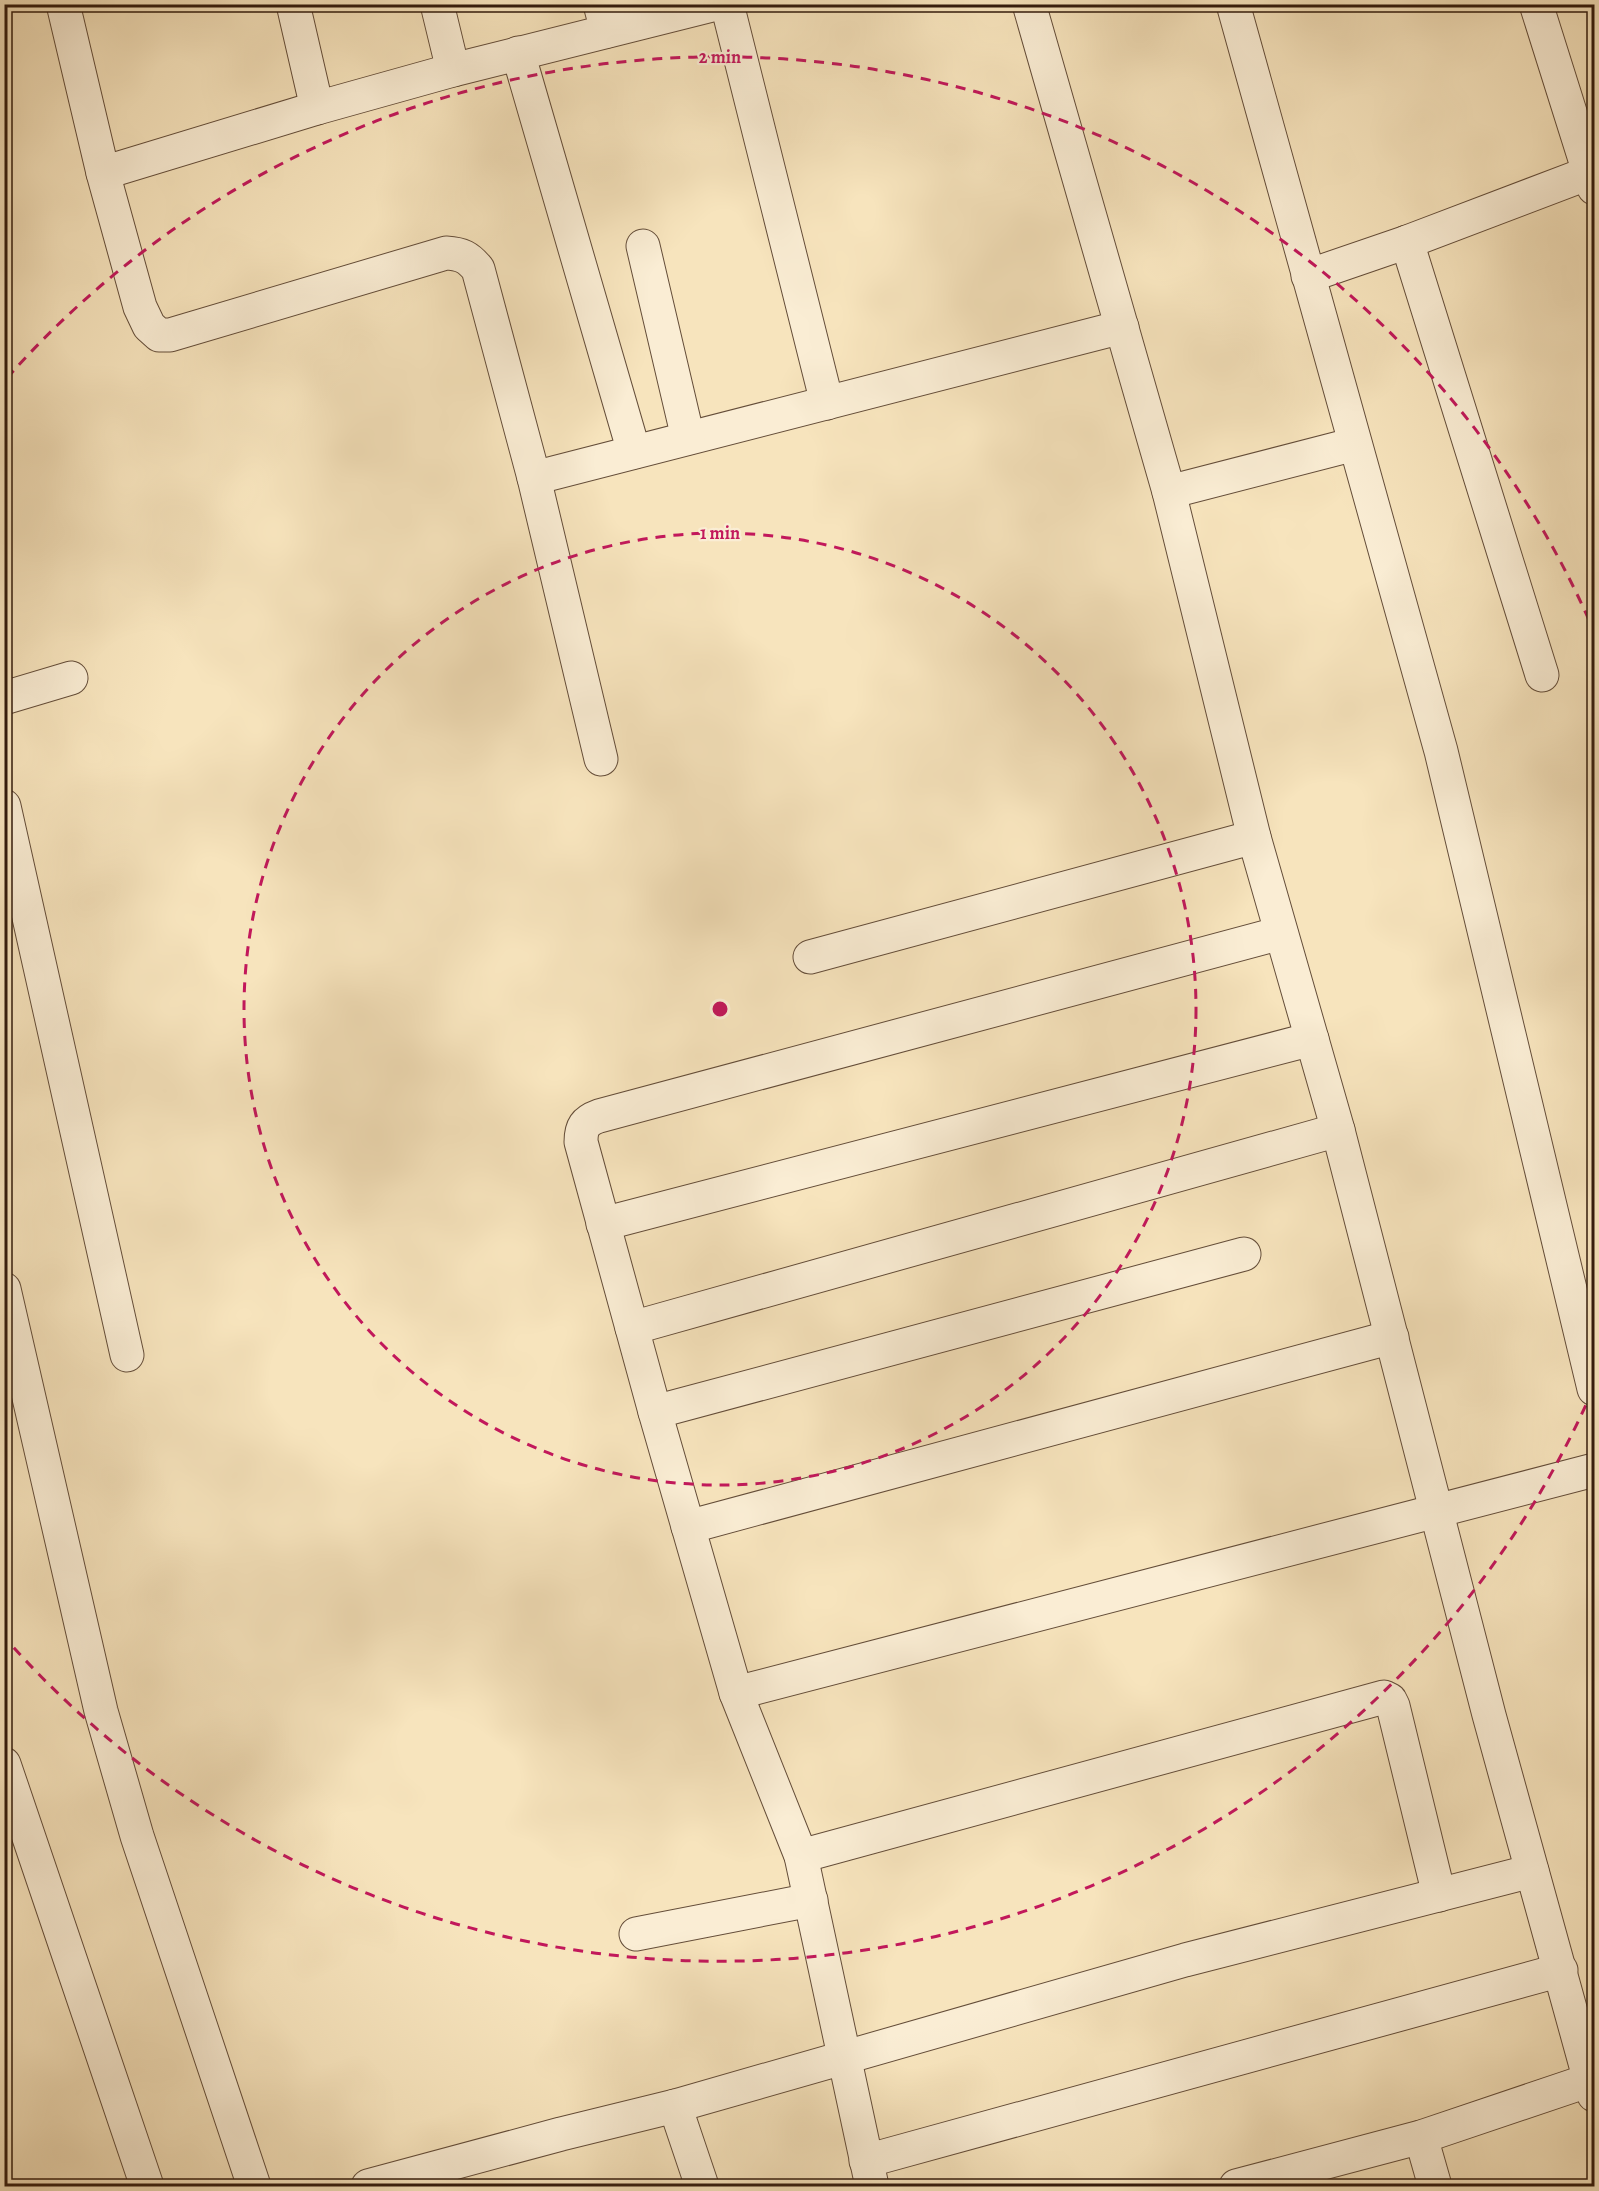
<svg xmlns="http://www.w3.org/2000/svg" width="1599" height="2191" font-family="Alegreya,serif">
	<rect width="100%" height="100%" fill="#f7e4bd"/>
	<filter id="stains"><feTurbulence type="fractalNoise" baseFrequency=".00333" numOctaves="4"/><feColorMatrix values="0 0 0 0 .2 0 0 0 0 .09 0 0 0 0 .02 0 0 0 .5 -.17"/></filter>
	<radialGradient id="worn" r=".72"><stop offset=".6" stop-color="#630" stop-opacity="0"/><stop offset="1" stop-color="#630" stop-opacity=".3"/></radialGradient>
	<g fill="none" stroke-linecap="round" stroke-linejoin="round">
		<g stroke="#644d39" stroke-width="35">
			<g id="street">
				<polyline points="63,4 103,173 317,108 453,70 716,4"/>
				<polyline points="293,4 317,108"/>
				<polyline points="437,4 453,70"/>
				<polyline points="600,4 607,31"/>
				<polyline points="727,4 827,403"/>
				<polyline points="1029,4 1169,492 1355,444"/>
				<polyline points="1233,4 1441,751 1594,1389"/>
				<polyline points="1536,4 1594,188"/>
				<polyline points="518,53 634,452"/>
				<path d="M103 173 140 307 149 326 159 335H170L446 253C462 254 468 257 478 269L534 478 1122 327"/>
				<polyline points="1407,242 1542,675"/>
				<polyline points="643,246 688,438"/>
				<polyline points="1308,276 1407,242 1594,171"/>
				<polyline points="534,478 601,759"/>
				<polyline points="1169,492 1254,837 1338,1130 1489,1715 1594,2095"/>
				<polyline points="4,698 71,678"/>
				<polyline points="4,806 127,1355"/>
				<polyline points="810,957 1254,837"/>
				<polyline points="603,1224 1312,1039"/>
				<polyline points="4,1289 101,1711 137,1836 254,2186"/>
				<polyline points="632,1328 1338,1130"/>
				<polyline points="655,1412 1244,1254"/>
				<polyline points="688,1527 1392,1337"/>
				<polyline points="736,1693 1594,1470"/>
				<polyline points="4,1764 147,2186"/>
				<polyline points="801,1856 1384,1697 1390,1700 1393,1706 1439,1895"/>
				<polyline points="636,1934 811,1900"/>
				<polyline points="675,2106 702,2186"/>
				<polyline points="1421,2137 1435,2186"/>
				<polyline points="866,2161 1561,1970"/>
				<polyline points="368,2186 561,2134 675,2106 1185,1960 1532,1871"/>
				<path d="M872 2186 801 1856 736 1693 655 1412 581 1142C581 1127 585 1121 599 1116L1281 933"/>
				<polyline points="1236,2186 1421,2137 1590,2080"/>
			</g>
		</g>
		<use href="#street" stroke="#faedd4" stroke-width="33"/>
	</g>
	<g fill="none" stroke="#c2185b" stroke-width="3" stroke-dasharray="10 8">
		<circle cx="720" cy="1009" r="476"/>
		<path d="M1593 1389A952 952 0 0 1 7 1640M7 378A952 952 0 0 1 1593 629"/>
	</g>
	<circle cx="720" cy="1009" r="9" fill="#c2185b" stroke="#faedd4" stroke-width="3"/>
	<g font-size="18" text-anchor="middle" font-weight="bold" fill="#c2185b" stroke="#faedd4" stroke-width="4.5" stroke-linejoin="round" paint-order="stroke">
		<text x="720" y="63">2 min</text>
		<text x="720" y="539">1 min</text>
	</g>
	<rect width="1599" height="2191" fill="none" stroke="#f7e4bd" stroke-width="24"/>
	<rect x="6" y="6" width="1587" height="2179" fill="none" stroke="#331b0d" stroke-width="3"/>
	<rect x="12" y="12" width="1575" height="2167" fill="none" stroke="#331b0d" stroke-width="1.5"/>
	<rect width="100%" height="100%" filter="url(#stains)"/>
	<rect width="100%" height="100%" fill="url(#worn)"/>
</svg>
